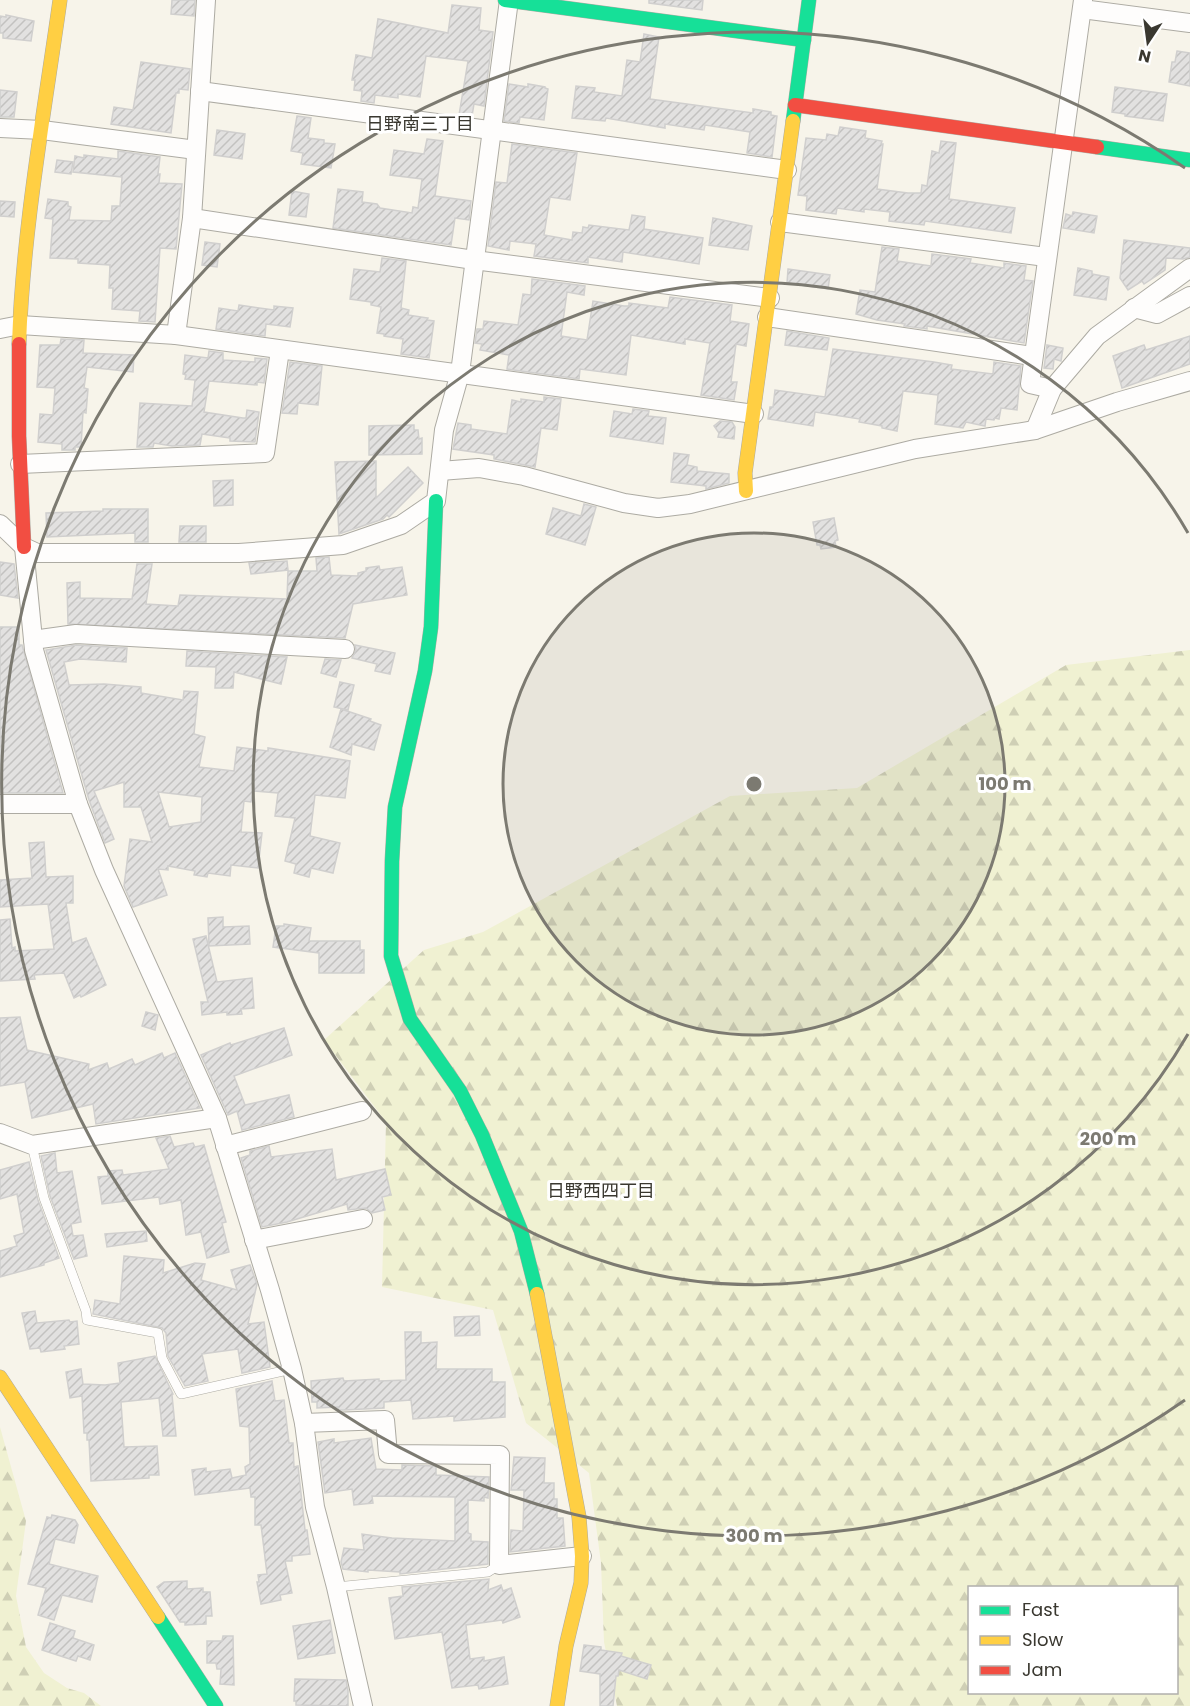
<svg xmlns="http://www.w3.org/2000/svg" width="1190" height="1706" font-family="Poppins,'Noto Sans JP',sans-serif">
	<defs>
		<pattern id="forest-firs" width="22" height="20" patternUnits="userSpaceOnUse" patternTransform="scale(1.5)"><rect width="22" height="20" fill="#f0f1d2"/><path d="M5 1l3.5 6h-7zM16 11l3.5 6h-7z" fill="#cfcfb5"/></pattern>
		<pattern id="building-hatch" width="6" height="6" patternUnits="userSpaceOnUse" patternTransform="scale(1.5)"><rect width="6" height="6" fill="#e2e1e0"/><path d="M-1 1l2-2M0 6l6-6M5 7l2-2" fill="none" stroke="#c3c2c0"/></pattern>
	</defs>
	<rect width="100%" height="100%" fill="#f7f4ea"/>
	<g fill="url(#forest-firs)" fill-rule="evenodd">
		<path d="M1190 650V1706H617L604 1642 601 1563 589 1473 526 1423 493 1310 382 1287 386 1122 324 1040 424 950 483 932 730 796 857 788 1066 665ZM970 1588H1176V1692H970Z"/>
		<polygon points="0,1427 26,1521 16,1596 26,1647 44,1673 67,1688 84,1693 101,1706 0,1706"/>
	</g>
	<g fill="url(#building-hatch)" stroke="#d0cfce" stroke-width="1.5" fill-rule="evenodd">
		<polygon points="172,0 195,0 194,16 171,14"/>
		<polygon points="649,0 703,0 702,10 649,3"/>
		<polygon points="452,5 481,8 479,30 493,32 484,106 474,104 472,116 459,115 468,61 426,56 420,97 398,94 398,98 375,95 374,103 361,101 362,91 354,90 355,80 352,80 356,55 372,58 378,19 448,33"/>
		<polygon points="6,15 34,21 31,41 3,38 3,33 0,33 0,16 6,17"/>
		<polygon points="644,34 659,37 650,99 753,113 753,109 771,112 771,115 777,116 772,157 747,153 750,132 705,125 704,130 665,124 665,128 606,118 605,121 572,118 576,86 595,88 594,92 622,96 627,60 640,62"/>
		<polygon points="1177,51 1190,53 1190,86 1169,82 1172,62 1175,62"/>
		<polygon points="141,62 190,69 188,90 179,89 179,93 176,93 171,133 111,124 114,107 133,110"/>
		<polygon points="509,84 528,87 528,84 545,87 545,88 548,89 544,120 520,117 519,123 504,121"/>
		<polygon points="1115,87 1167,94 1163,121 1125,116 1125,114 1112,112"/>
		<polygon points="0,90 17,92 14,117 0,117"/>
		<polygon points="297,116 311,118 308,138 324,140 324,143 335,144 331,168 301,164 303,153 291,151"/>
		<polygon points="840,127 866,131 865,138 882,141 881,144 883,144 877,189 908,193 921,193 922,185 927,186 932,151 939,153 941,141 956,143 949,199 1015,208 1011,233 925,221 924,225 889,221 890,212 864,209 864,212 837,208 836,214 806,210 807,196 798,195 806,138 826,140 827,134 838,136"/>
		<polygon points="217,130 245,134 242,159 214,155"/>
		<polygon points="427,139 443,141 435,196 471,201 469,220 455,218 451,245 333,228 338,189 363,192 362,202 377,204 380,208 412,213 413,207 418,208 422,179 390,175 394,150 424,154"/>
		<polygon points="512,144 577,153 570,200 550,197 544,235 572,240 573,232 582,233 583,227 588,228 589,225 629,230 632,215 645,217 644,229 703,238 699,264 623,252 622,262 588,257 588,263 534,256 536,244 510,241 509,250 488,246 496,182 507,183"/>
		<polygon points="118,151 160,157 158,174 160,174 159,183 182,184 176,249 160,248 155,322 139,321 140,311 112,309 113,288 109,288 110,265 78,263 78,259 50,258 53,219 45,218 48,199 68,202 68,206 71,207 69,220 111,221 112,206 120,206 122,177 73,172 75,156 84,158 84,155 118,159"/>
		<polygon points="57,160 73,162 71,174 55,172"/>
		<polygon points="292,191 309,194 306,217 289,215"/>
		<polygon points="0,201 15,202 14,217 0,216"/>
		<polygon points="1073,212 1097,216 1094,233 1063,228 1066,214 1072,216"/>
		<polygon points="713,218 752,226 748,250 709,245"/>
		<polygon points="1124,240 1190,248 1190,257 1183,259 1166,258 1165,270 1144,284 1142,281 1128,290 1120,278"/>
		<polygon points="205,242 220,244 217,267 202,265"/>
		<polygon points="882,247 899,249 897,261 931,266 932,254 971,259 970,263 1004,268 1004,263 1026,266 1024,280 1033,281 1024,343 927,326 927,329 904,326 905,324 877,320 856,314 860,290 875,292"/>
		<polygon points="382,258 406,261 401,308 409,310 408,315 428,318 427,320 434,321 429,358 401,354 403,339 384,336 384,334 377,333 381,307 371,305 371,302 350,299 354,269 380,272"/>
		<polygon points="1078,268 1092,271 1092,274 1109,277 1106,300 1074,295"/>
		<polygon points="788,269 830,275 828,289 787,283"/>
		<polygon points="532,279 585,286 584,295 567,292 561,336 587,340 593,301 624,306 629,306 629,303 668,308 670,297 732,305 730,321 749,324 746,346 736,344 731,382 737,382 734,400 701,395 710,343 685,339 685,344 631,335 626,375 580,369 579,379 507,369 509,355 480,350 482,344 475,343 477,329 483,329 484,321 518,325 523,294 531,295"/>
		<polygon points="239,305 274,310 274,306 293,308 290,327 266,324 265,336 216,329 219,308 238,311"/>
		<polygon points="787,331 829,338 827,350 785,345"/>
		<polygon points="1190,336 1190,364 1122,388 1113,356 1144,345 1146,350"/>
		<polygon points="61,339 84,340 83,353 134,355 133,372 87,367 84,388 88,389 86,413 83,412 81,447 75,447 75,450 62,450 62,444 38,442 40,414 53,415 55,388 37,387 40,345 60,345"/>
		<polygon points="1047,345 1063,348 1061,361 1054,359 1053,369 1044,368"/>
		<polygon points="833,349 934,362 952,365 951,369 993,374 994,362 1021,366 1017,410 1001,408 999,419 995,418 994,420 986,419 985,426 966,422 963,428 935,424 938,395 903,391 897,431 882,428 882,426 859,422 860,419 815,412 813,426 768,419 770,407 773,407 775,390 825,397"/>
		<polygon points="209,351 223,353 223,360 255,362 255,358 267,359 264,383 257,382 257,385 209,381 204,412 243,418 246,418 247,410 259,412 255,442 230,441 230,438 202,434 200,445 172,446 154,443 153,447 137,447 140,403 192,406 195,380 185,379 186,375 183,374 185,355 208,358"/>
		<polygon points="290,362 322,366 318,405 298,403 297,414 282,413"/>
		<polygon points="544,397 561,399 560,408 557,430 541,428 535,467 494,459 494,455 453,449 458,423 471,425 471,429 507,434 512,400 521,402 521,399 544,402"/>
		<polygon points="633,409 649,411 648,416 666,418 663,444 610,436 614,411 632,414"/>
		<polygon points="720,421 732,422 735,427 734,439 718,437 719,433 714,426"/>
		<polygon points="414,425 414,430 418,430 419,439 422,438 422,454 369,455 369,426"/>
		<polygon points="674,453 689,455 687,465 697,467 697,471 729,474 729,483 706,489 706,486 671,482"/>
		<polygon points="376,461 376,498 408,467 423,483 389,517 387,515 383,519 339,534 335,462"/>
		<polygon points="233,480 233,505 214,506 213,481"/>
		<polygon points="584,504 596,507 585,545 546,534 553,508 581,516"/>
		<polygon points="103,509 148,509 148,542 135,542 135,533 47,537 46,513 103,511"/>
		<polygon points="834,518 838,540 835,541 836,547 821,549 820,545 817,545 813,522"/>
		<polygon points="180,526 206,526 206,542 179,542"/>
		<polygon points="329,557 331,575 358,576 358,573 366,571 366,568 379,566 380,570 402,567 407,595 353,604 345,638 68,624 67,583 80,582 80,598 132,599 137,564 152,564 146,604 178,606 180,595 287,599 288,571 317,571 316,558"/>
		<polygon points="287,561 288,570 251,574 249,563"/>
		<polygon points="0,562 14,564 18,598 0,595"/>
		<polygon points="0,627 19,627 19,645 22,645 63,793 0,793"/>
		<path d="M76 645 127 648 126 662 80 659 64 662 69 685 104 684 141 687V693L183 700 184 691 198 692 194 734 205 737 199 767 234 771 237 747 268 751V748L350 761 345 798 315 795 310 836 340 843 333 873 311 868 309 877 294 873 296 864 285 861 295 818 275 816 278 793 253 791 251 802 244 801 241 832 262 833 258 868 231 865 230 876 208 873 207 877 194 875 195 871 168 866V870L158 869 167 895 133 907 124 886 130 839 152 842 141 807H124V782L94 791 114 839 105 843 89 800 46 650ZM158 792 202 797 201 822 169 827Z"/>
		<polygon points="355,645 395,653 390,674 375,671 377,664 352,658 356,650"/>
		<polygon points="187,651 287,657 281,684 234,672 233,688 215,688 216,667 186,666"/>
		<polygon points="325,659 341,660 336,677 321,673"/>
		<polygon points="340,682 354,685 348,710 334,707"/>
		<polygon points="341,709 371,719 370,721 381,725 374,750 352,744 351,755 330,747"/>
		<polygon points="44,842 46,877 73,876 73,903 66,903 72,943 86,938 106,985 81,997 80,995 74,998 64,973 34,975 35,979 0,981 0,920 10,919 12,948 15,947 15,951 54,949 48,904 0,907 0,880 32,878 29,843"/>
		<polygon points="223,917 223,927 249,926 250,944 209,946 208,918"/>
		<polygon points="284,924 311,928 309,941 360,941 360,950 364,950 364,973 319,973 319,953 273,947 276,926 284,926"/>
		<polygon points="206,936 217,982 252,978 254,1008 241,1009 242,1014 227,1015 227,1012 202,1015 201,1002 208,1002 193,939"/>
		<polygon points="146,1012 158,1015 155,1030 142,1026"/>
		<polygon points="20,1017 27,1050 89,1064 88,1070 107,1063 109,1069 132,1059 135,1065 162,1053 164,1058 175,1053 200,1108 96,1124 93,1104 32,1118 25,1082 0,1086 0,1018"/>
		<polygon points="284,1028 292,1055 234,1076 245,1105 289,1095 294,1117 242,1130 237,1111 228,1115 201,1055 230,1043 231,1045"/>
		<polygon points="170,1136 174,1147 193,1143 195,1147 204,1145 226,1222 222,1223 229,1252 207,1258 201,1232 186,1235 181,1200 160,1204 159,1197 102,1204 98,1177 108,1176 108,1171 122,1170 123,1175 169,1169 156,1138"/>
		<polygon points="269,1146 271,1157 332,1149 336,1180 385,1169 391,1195 382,1197 385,1210 372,1213 366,1208 348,1210 347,1204 287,1222 262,1227 241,1158 250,1155 250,1151"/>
		<polygon points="55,1153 57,1173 72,1171 81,1222 71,1224 73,1236 83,1235 87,1256 74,1259 50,1196 41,1156"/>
		<polygon points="29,1162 38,1200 59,1258 44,1263 44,1265 0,1277 0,1251 17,1246 14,1236 24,1233 17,1194 0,1199 0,1170"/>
		<polygon points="146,1231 147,1241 107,1247 105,1234"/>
		<polygon points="124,1256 164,1260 163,1273 195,1263 205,1264 201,1280 237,1290 231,1270 250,1265 257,1284 248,1324 264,1322 270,1367 242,1373 238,1349 202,1354 208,1381 185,1386 168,1356 166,1333 162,1328 93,1314 95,1300 120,1304"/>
		<polygon points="35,1311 37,1323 69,1320 70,1322 77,1321 79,1344 64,1346 65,1349 41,1352 40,1348 30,1349 22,1313"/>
		<polygon points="479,1316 480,1335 455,1336 454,1317"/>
		<polygon points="405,1332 421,1332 421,1343 437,1342 436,1369 492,1369 492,1382 505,1382 505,1417 454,1421 454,1416 413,1419 411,1400 384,1402 384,1408 344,1410 338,1410 338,1407 317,1408 317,1402 312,1402 311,1381 343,1378 344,1381 379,1379 379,1381 406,1380"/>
		<polygon points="155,1356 173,1394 172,1395 176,1436 163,1436 159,1398 121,1402 124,1447 157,1446 159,1475 149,1475 149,1478 91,1481 89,1440 87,1440 87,1433 84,1433 82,1396 70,1398 66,1372 81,1369 83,1384 105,1385 120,1383 118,1363"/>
		<polygon points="272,1381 275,1401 284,1400 289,1443 293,1443 294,1467 298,1466 305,1530 307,1530 310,1554 292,1556 292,1561 285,1561 292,1593 280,1595 281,1600 261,1604 257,1582 259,1582 258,1575 267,1574 261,1525 255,1525 255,1497 251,1497 250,1488 195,1495 192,1470 206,1468 206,1472 230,1469 232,1478 246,1475 245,1467 250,1464 249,1427 240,1426 236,1389"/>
		<polygon points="371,1438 376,1469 402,1470 402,1465 436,1466 436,1475 489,1477 488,1498 484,1497 484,1501 468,1500 468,1533 471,1534 471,1541 488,1542 488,1564 400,1574 400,1572 368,1570 368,1572 343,1569 341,1562 344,1548 364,1550 362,1534 392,1538 455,1541 455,1497 372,1496 373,1503 354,1505 352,1489 325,1493 318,1442 334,1439 334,1443"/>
		<polygon points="514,1457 545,1458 544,1483 554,1483 554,1499 557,1499 557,1518 563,1518 565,1546 510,1552 511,1530 523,1531 524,1490 511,1490"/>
		<polygon points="52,1515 75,1520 78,1525 74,1543 55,1539 49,1564 98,1576 92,1602 62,1595 54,1620 38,1615 46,1588 28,1584 47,1517 51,1518"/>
		<polygon points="489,1579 488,1590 501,1585 503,1591 511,1588 520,1617 503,1623 502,1620 466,1625 470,1659 484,1657 484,1661 504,1657 508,1684 479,1689 478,1685 452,1688 442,1632 395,1639 389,1598 403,1596 402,1587"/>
		<polygon points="187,1581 187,1589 203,1588 203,1592 210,1592 212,1616 206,1616 206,1624 185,1625 185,1622 180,1622 157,1587 164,1582"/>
		<polygon points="330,1620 335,1653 298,1659 293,1626"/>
		<polygon points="50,1623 75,1631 73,1638 94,1645 90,1660 78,1656 76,1661 42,1650"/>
		<polygon points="223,1636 233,1636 234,1685 220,1684 221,1669 217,1669 216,1663 207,1663 207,1641 222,1641"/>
		<polygon points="584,1645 601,1647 601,1650 622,1653 621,1656 651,1665 647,1679 619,1670 618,1676 616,1676 613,1706 600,1706 600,1674 580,1671"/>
		<polygon points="295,1679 346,1680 348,1691 348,1706 296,1705 296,1701 294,1701"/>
	</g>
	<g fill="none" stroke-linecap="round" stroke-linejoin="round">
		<g stroke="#adaba3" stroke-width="10">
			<g id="lane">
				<polyline points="32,1145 44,1198 86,1311 87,1320 158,1333 162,1358 181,1394 292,1369"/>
				<polyline points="336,1587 488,1572 499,1565"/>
			</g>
		</g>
		<g stroke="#adaba3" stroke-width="20">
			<g id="street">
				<polyline points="1082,9 1190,23"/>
				<polyline points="200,91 787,170"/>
				<polyline points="0,128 42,130 196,150"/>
				<polyline points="192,218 474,260 770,298"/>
				<polyline points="780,222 1046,257"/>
				<polyline points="1134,308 1157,314 1190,296"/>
				<polyline points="767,317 1032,356"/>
				<polyline points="0,329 20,325 176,335 754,414"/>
				<polyline points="176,335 192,218 206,0"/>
				<polyline points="1052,389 1030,384 1083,0"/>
				<polyline points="1035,430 1052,389 1097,336 1190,268"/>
				<polyline points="20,464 265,453 280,350"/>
				<polyline points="440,471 479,468 524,476 624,503 658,508 690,504 915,449 1035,430 1117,402 1190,381"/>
				<polyline points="0,524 24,547 37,553 239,553 343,545 401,525 436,501 444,430 460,373 509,0"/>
				<polyline points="24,547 34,650 78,804 104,870 217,1118 270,1290 292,1369 304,1423 315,1507 336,1587 363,1706"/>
				<polyline points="33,640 76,634 345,649"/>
				<polyline points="0,804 78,804"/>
				<polyline points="0,1133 32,1145 217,1118"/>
				<polyline points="225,1146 362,1111"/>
				<polyline points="254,1240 363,1219"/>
				<polyline points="304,1423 385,1420 388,1454 500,1455 499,1565 582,1556"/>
			</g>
		</g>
		<g stroke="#adaba3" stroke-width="15">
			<g id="fast">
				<polyline points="505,0 804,40"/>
				<polyline points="793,121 809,0"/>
				<polyline points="1097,147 1190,160"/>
				<polyline points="436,501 431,627 425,671 395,807 392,861 391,956 410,1019 460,1091 482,1135 521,1231 537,1294"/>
				<polyline points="158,1617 216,1706"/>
			</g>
		</g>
		<g stroke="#adaba3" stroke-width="15">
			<g id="slow">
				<path d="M19 344C23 229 44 114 60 0"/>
				<polyline points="746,491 745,473 793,121"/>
				<polyline points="537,1294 579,1517 582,1556 581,1583 566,1646 557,1706"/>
				<polyline points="0,1377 158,1617"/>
			</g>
		</g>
		<g stroke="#adaba3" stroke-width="15">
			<g id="jam">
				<polyline points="795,105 1097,147"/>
				<polyline points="19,344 19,436 24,547"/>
			</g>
		</g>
		<use href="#lane" stroke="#fefdfc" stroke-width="9"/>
		<use href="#street" stroke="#fefdfc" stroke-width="18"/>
		<use href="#fast" stroke="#16e098" stroke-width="14"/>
		<use href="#slow" stroke="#ffcf43" stroke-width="14"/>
		<use href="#jam" stroke="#f24e42" stroke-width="14"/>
	</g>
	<circle cx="754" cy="784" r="251" fill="#7c7a71" fill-opacity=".12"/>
	<g fill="none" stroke="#7c7a71" stroke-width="3">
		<circle cx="754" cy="784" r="251"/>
		<path d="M1188 1034A501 501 0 1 1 1188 533"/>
		<path d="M1185 1400A752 752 0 1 1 1185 168"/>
	</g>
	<g text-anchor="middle" stroke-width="6" stroke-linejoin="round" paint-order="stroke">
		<g font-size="18" fill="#3a3830" stroke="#fff">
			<text x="420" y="130">日野南三丁目</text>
			<text x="601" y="1197">日野西四丁目</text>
		</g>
	</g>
	<circle cx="754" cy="784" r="9" fill="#7c7a71" stroke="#fff" stroke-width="3"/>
	<g font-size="18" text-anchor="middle" font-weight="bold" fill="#7c7a71" stroke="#fff" stroke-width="6" stroke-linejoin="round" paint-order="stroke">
		<text x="1005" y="790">100 m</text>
		<text x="1108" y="1145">200 m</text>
		<text x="754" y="1542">300 m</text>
	</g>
	<rect x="968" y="1586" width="210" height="108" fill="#ffffff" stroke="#b0afac" stroke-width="1.5"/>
	<rect x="980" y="1606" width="30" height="9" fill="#16e098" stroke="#b0afac" stroke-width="1.5"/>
	<text x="1022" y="1616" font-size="18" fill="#3a3830">Fast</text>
	<rect x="980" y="1636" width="30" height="9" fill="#ffcf43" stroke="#b0afac" stroke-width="1.5"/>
	<text x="1022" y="1646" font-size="18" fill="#3a3830">Slow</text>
	<rect x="980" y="1666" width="30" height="9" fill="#f24e42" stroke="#b0afac" stroke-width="1.5"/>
	<text x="1022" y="1676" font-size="18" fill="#3a3830">Jam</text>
	<g transform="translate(1148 42) rotate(193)" stroke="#ffffff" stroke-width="4.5" paint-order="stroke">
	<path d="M0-4.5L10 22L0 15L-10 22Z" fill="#3a3830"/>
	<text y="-9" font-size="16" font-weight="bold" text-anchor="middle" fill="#3a3830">N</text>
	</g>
</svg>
